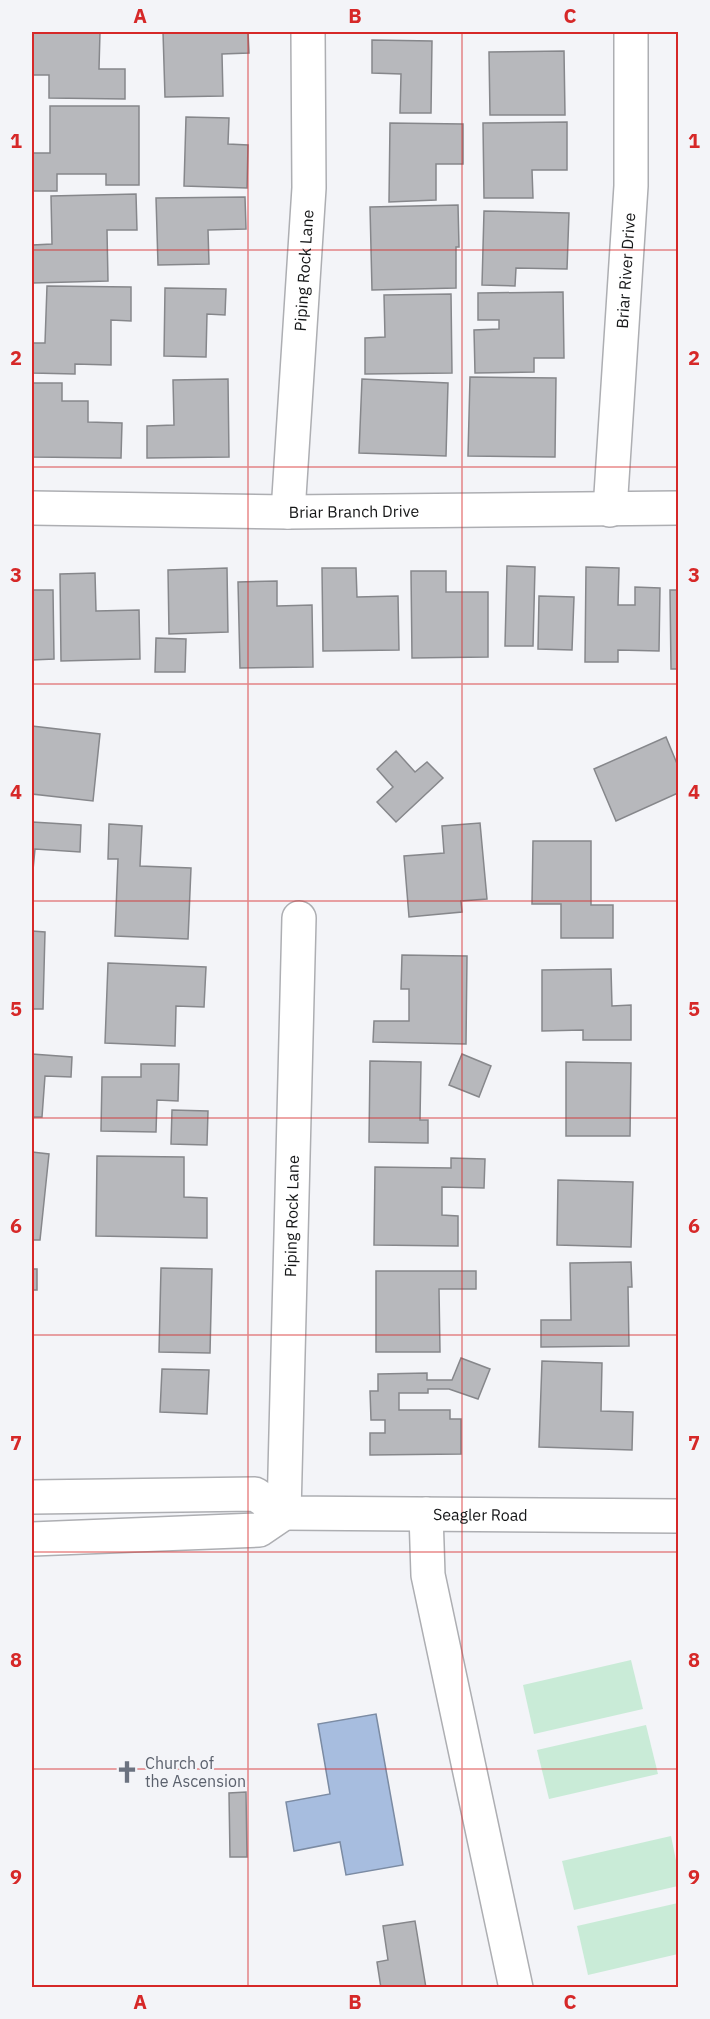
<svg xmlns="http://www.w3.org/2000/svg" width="710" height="2019" font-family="'IBM Plex Sans',sans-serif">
	<rect width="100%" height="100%" fill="#f3f4f8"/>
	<g fill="#c9ebd7">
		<polygon points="631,1660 643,1709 534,1734 523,1685"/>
		<polygon points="646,1725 658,1774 549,1799 537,1750"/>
		<polygon points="671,1836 678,1870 678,1886 574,1910 562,1861"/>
		<polygon points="678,1903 678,1954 588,1975 577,1926"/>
	</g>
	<polygon fill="#a7bddf" stroke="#7b8ba3" stroke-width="1.5" points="376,1714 403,1865 346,1875 340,1842 294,1851 286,1802 330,1794 318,1724"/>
	<g fill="#b7b8bc" stroke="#86878b" stroke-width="1.5">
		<polygon points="32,32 100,32 99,69 125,69 125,99 49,98 49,75 32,75"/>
		<polygon points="163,32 248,32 249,53 222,54 223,96 165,97"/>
		<polygon points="372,40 432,41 431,113 400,113 401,74 372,73"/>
		<polygon points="564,51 565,115 490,115 489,52"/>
		<polygon points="50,106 139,106 139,185 106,185 106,174 57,174 57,191 32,191 32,153 50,153"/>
		<polygon points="186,117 229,118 228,144 248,145 247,188 184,186"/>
		<polygon points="567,122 567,170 532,170 533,198 484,198 483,123"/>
		<polygon points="390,123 463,124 463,164 436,164 436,200 389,202"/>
		<polygon points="136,194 137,230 107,230 108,281 33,283 33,245 52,244 51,196"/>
		<polygon points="245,197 246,229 208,230 209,264 158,265 156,198"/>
		<polygon points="458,205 459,247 456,247 456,288 372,290 370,207"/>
		<polygon points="484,211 569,213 567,269 516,268 515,286 482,285"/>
		<polygon points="47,286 131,287 131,321 111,320 111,365 75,364 75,374 32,373 32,343 45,343"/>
		<polygon points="165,288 226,289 225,315 207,314 206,357 164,356"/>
		<polygon points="563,292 564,358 534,358 534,372 475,373 474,330 499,329 499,320 478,320 478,293"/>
		<polygon points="451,294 452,373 365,374 365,338 385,337 384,295"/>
		<polygon points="470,377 556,378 555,457 468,456"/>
		<polygon points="228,379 229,457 147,458 147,426 174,425 173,380"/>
		<polygon points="362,379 448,383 446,456 359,453"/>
		<polygon points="32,383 62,383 62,401 88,401 88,422 122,423 121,458 32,457"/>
		<polygon points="507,566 535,567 533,646 505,646"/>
		<polygon points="586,567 619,568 618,605 635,605 635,587 660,588 659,651 618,650 618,662 585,662"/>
		<polygon points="227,568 228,632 169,634 168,570"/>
		<polygon points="322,568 356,568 357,597 398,596 399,650 323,651"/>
		<polygon points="411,571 446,571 446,592 488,592 488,657 412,658"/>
		<polygon points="95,573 96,611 139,610 140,659 61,661 60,574"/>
		<polygon points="277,581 277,606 312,605 313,667 240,668 238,582"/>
		<polygon points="32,590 53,590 54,659 32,660"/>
		<polygon points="670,590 678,590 678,669 671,669"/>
		<polygon points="539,596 574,597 572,650 538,649"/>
		<polygon points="156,638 186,639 185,672 155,672"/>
		<polygon points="32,726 100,734 93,801 32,794"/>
		<polygon points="666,737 678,766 678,793 616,821 594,769"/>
		<polygon points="396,751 415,772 427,762 443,778 396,822 377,802 393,787 377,769"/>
		<polygon points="32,822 81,825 80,852 35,849 33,870 32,870"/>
		<polygon points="480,823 487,899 461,901 462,912 409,917 404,856 444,853 442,826"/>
		<polygon points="109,824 142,826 140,866 191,868 188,939 115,936 118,859 108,859"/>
		<polygon points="533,841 591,841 591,905 613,905 613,938 561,938 561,904 532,904"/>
		<polygon points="32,931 45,932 43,1009 32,1009"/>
		<polygon points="402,955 467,956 466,1044 373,1042 374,1021 409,1021 409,989 401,989"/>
		<polygon points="108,963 206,967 204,1007 176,1006 175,1046 105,1043"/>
		<polygon points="611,969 612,1006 631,1005 631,1040 583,1040 583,1030 542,1031 542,970"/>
		<polygon points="32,1054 72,1057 71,1077 45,1076 42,1117 32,1117"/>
		<polygon points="462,1054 491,1066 479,1097 449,1085"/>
		<polygon points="370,1061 421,1062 420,1120 428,1120 428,1143 369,1142"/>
		<polygon points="566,1062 631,1063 630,1136 566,1136"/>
		<polygon points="141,1064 179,1064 178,1101 157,1100 156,1132 101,1131 102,1077 141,1077"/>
		<polygon points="172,1110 208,1111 207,1145 171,1144"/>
		<polygon points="32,1152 49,1154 40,1240 32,1240"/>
		<polygon points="97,1156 184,1157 184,1197 207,1198 207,1238 96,1236"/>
		<polygon points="451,1158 485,1159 484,1188 442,1187 442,1215 458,1216 458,1246 374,1245 375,1167 451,1168"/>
		<polygon points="558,1180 633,1182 631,1247 557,1245"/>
		<polygon points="631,1262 632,1287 628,1287 629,1346 541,1347 541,1320 571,1320 570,1263"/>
		<polygon points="161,1268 212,1269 210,1353 159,1352"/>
		<rect x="32" y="1269" width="5" height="21"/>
		<polygon points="376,1271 476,1271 476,1289 439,1289 440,1352 376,1352"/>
		<polygon points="461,1358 490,1369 478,1399 449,1389 428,1389 428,1393 399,1393 399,1410 450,1410 450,1419 461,1419 461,1454 370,1455 370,1433 385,1433 385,1420 371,1420 370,1391 378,1391 378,1374 427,1373 427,1380 452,1380"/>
		<polygon points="542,1361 602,1363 601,1411 633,1412 632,1450 539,1447"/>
		<rect x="32" y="1368" width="1" height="28"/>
		<polygon points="162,1369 209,1370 207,1414 160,1412"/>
		<polygon points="246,1792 247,1857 230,1857 229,1793"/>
		<polygon points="415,1921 426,1988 381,1988 377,1962 388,1960 383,1926"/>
	</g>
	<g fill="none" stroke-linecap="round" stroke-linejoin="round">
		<g stroke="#adaeb2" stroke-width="36">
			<g id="minor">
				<path id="s1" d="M32 508 288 512 678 508"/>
				<path id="s2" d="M610 510 631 186V32"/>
				<path id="s3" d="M288 512 309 188 308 32"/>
				<path id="s4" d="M32 1497 255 1494 284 1513 678 1516"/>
				<path id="s5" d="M284 1513 299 918"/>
				<polyline points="426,1514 428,1575 516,1988"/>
				<polyline points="32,1539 259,1530 284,1513"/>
			</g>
		</g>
		<use href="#minor" stroke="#fff" stroke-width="33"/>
	</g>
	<path fill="none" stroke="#d62828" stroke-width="1.5" stroke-opacity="0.55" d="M248 32V1988M462 32V1988M32 250H678M32 467H678M32 684H678M32 901H678M32 1118H678M32 1335H678M32 1552H678M32 1769H678"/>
	<defs>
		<g id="church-bare" transform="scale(1.8)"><path d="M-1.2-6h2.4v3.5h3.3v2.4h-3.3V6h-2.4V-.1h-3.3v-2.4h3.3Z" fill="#6b7280" stroke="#f3f4f8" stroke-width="2.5" paint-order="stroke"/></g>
	</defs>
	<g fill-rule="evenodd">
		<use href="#church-bare" x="127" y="1772"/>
	</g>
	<g text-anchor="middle" stroke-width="4.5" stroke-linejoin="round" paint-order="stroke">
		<g font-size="16" fill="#151617" stroke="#f3f4f8">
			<text dy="6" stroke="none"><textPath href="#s2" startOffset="240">Briar River Drive</textPath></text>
			<text dy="6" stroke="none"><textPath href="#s3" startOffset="242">Piping Rock Lane</textPath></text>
			<text dy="6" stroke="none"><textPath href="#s1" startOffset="322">Briar Branch Drive</textPath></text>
			<text dy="6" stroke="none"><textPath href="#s5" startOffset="297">Piping Rock Lane</textPath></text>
			<text dy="6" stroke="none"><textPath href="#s4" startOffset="454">Seagler Road</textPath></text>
		</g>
		<g font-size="16" fill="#5b616d" stroke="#f3f4f8" text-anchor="start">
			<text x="145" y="1769">Church of<tspan x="145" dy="18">the Ascension</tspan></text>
		</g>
	</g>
	<rect width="710" height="2019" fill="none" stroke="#f3f4f8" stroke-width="66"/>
	<rect x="33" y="33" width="644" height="1953" fill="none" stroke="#d62828" stroke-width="2"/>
	<g font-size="20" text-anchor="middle" font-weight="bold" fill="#d62828">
		<text x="140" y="23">A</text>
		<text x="355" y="23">B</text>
		<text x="570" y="23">C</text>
		<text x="16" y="148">1</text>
		<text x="694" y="148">1</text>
		<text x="16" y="365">2</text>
		<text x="694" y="365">2</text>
		<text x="16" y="582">3</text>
		<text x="694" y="582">3</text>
		<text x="16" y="799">4</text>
		<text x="694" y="799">4</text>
		<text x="16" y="1016">5</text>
		<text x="694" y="1016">5</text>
		<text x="16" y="1233">6</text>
		<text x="694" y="1233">6</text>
		<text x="16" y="1450">7</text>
		<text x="694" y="1450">7</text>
		<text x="16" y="1667">8</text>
		<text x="694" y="1667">8</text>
		<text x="16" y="1884">9</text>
		<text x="694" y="1884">9</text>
		<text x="140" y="2009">A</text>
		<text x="355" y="2009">B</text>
		<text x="570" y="2009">C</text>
	</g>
</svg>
